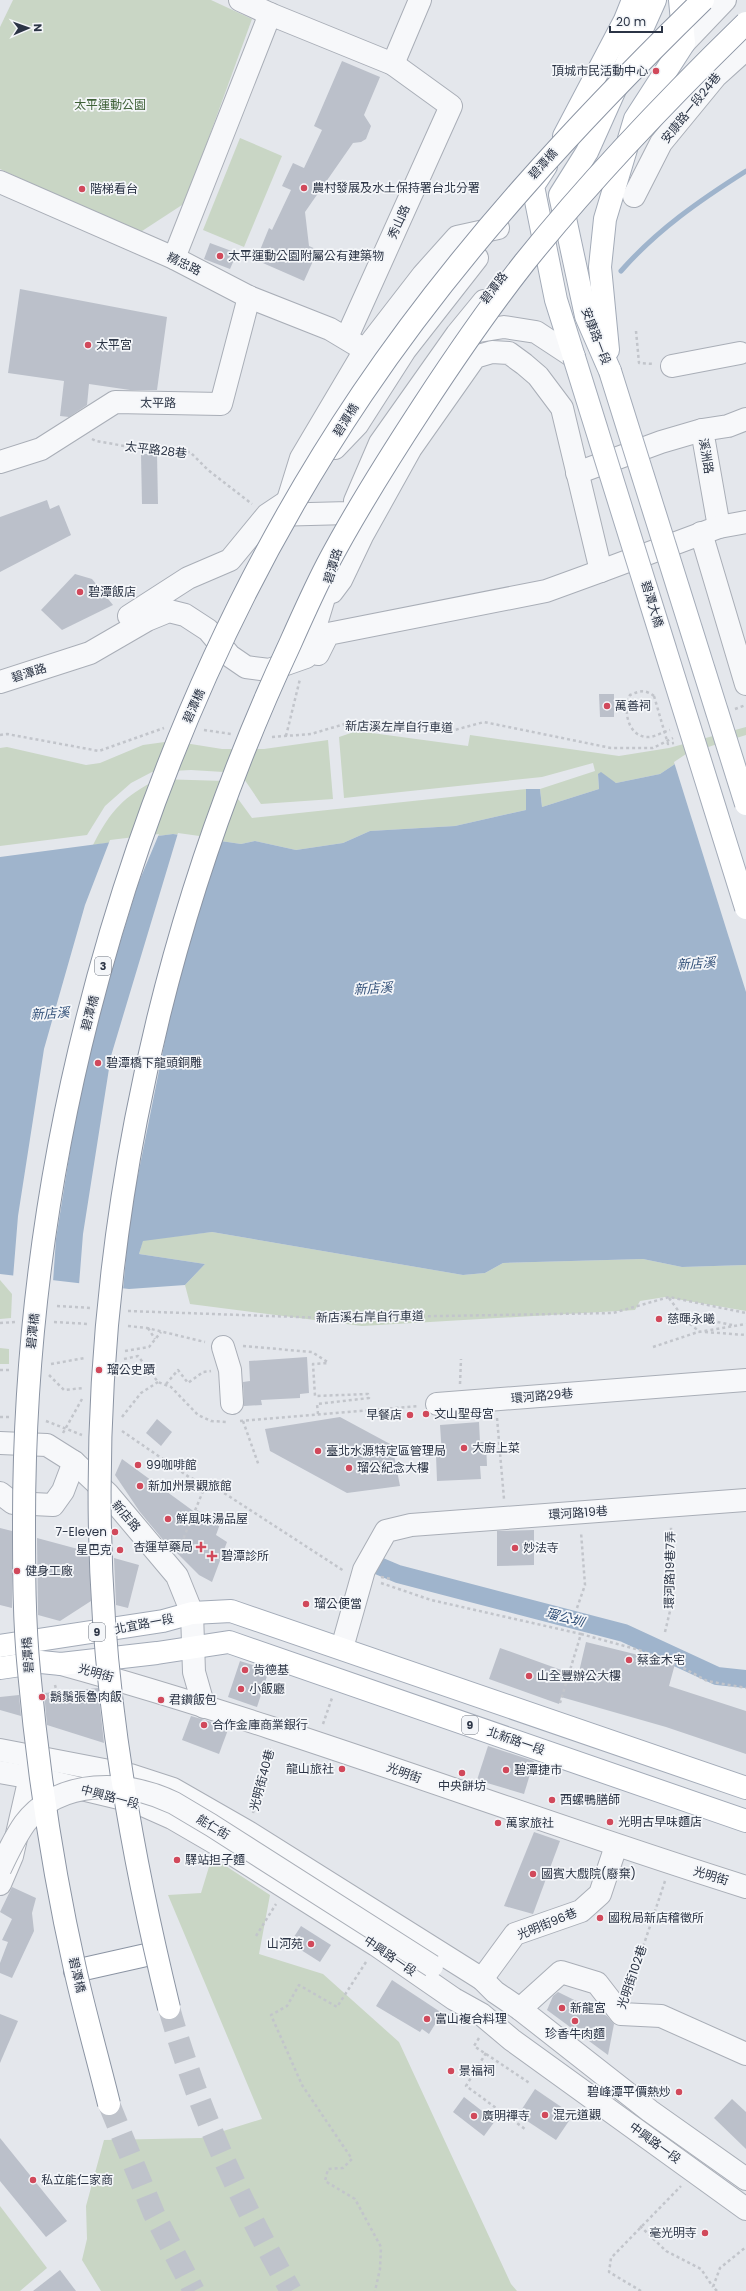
<svg xmlns="http://www.w3.org/2000/svg" width="746" height="2291" font-family="Poppins,'Noto Sans TC',sans-serif">
	<rect width="100%" height="100%" fill="#e4e7ec"/>
	<g fill="#c9d6c5">
		<polygon points="13,0 211,0 252,19 185,203 139,233 0,169 0,27"/>
		<polygon points="240,138 282,156 244,247 203,230"/>
		<polygon points="746,727 746,737 687,756 660,774 616,783 598,774 599,789 542,807 540,789 595,771 593,763 542,777 344,798 339,737 357,731 468,746 470,735 619,756 669,748"/>
		<polygon points="328,740 333,799 261,804 240,773 191,770 152,772 131,783 105,806 87,835 0,846 0,748 7,747 86,765 100,763 143,745 172,741 222,749 264,749"/>
		<path d="M158 779 225 781 252 818 526 789V810L455 826 370 831 343 843 296 850 255 841 241 844 173 834 93 845C111 810 123 797 158 779Z"/>
		<polygon points="212,1232 463,1275 485,1273 503,1263 643,1259 682,1267 746,1265 746,1311 665,1297 640,1301 635,1310 362,1326 190,1304 185,1285 205,1264 139,1254 143,1240"/>
		<polygon points="0,1280 12,1294 11,1318 0,1319"/>
		<polygon points="0,1348 9,1349 9,1364 0,1364"/>
		<polygon points="212,1857 270,1895 259,1954 323,1974 399,2042 511,2284 517,2291 101,2291 82,2260 87,2239 86,2206 104,2140 201,2138 262,2119 168,1895 201,1893"/>
		<polygon points="0,2206 47,2268 20,2291 0,2291"/>
	</g>
	<polygon fill="#9fb4cc" points="746,737 746,1265 682,1267 643,1259 503,1263 485,1273 463,1275 212,1232 143,1241 139,1254 205,1264 185,1285 129,1289 0,1274 0,857 173,834 241,844 255,841 296,850 343,843 370,831 455,826 526,810 526,789 540,789 542,807 599,789 598,774 601,772 616,783 660,774 687,756"/>
	<g fill="#e4e7ec">
		<polygon points="746,735 746,992 674,762 686,754"/>
		<polygon points="178,833 221,839 174,996 130,1215 123,1290 79,1285 83,1234 111,1056"/>
		<polygon points="159,834 138,884 85,1057 56,1239 53,1282 13,1278 18,1216 44,1049 85,905 110,840"/>
	</g>
	<g fill="none" stroke-linecap="round" stroke-linejoin="round">
		<path stroke="#9fb4cc" stroke-width="5" d="M621 271C657 230 700 200 746 171"/>
		<polyline stroke="#9fb4cc" stroke-width="18" points="379,1566 398,1574 624,1633 717,1676 746,1679"/>
	</g>
	<g fill="#bbc0ca">
		<polygon points="342,61 380,77 364,115 371,126 366,139 361,142 353,143 305,212 309,246 318,250 304,281 256,260 269,228 272,230 291,190 282,186 293,163 304,168 322,130 314,126"/>
		<polygon points="210,243 237,253 230,269 204,259"/>
		<polygon points="20,289 167,317 157,390 130,390 89,384 87,405 69,417 60,416 64,381 8,373"/>
		<polygon points="141,454 157,454 158,504 142,504"/>
		<polygon points="47,500 50,509 59,505 71,535 0,572 0,517"/>
		<polygon points="75,574 92,579 113,605 62,630 41,610"/>
		<polygon points="599,694 614,694 614,717 600,717"/>
		<polygon points="307,1357 309,1393 300,1394 300,1398 261,1400 262,1405 244,1406 243,1382 250,1381 249,1361"/>
		<polygon points="340,1417 392,1445 400,1486 347,1493 270,1451 265,1429"/>
		<polygon points="157,1419 172,1432 161,1446 146,1433"/>
		<polygon points="479,1422 480,1442 486,1442 487,1466 480,1466 481,1479 437,1481 436,1455 442,1455 440,1425"/>
		<polygon points="122,1459 196,1513 197,1510 220,1524 216,1535 227,1542 212,1582 199,1575 176,1552 174,1553 140,1512 115,1475"/>
		<polygon points="0,1528 12,1531 12,1608 0,1605"/>
		<polygon points="534,1530 534,1565 497,1566 497,1531"/>
		<polygon points="37,1538 89,1552 91,1601 60,1621 38,1615"/>
		<polygon points="114,1558 139,1565 128,1608 116,1605"/>
		<polygon points="586,1642 675,1664 669,1686 746,1711 746,1754 666,1727 561,1697 559,1704 489,1679 500,1648 578,1676"/>
		<polygon points="240,1661 269,1670 257,1707 228,1697"/>
		<polygon points="98,1688 104,1743 47,1725 44,1693"/>
		<polygon points="19,1695 21,1716 0,1710 0,1697"/>
		<polygon points="191,1716 229,1727 219,1754 182,1740"/>
		<polygon points="488,1746 534,1761 524,1794 477,1780"/>
		<polygon points="534,1832 560,1841 533,1914 504,1906"/>
		<polygon points="12,1887 36,1898 32,1913 34,1931 12,1978 0,1973 0,1963 8,1942 2,1940 12,1919 0,1912"/>
		<polygon points="301,1926 331,1945 320,1962 290,1943"/>
		<polygon points="392,1980 442,2013 429,2034 422,2029 420,2032 376,2006"/>
		<polygon points="558,1992 607,2016 614,2024 608,2055 547,2010 553,1996"/>
		<polygon points="0,2014 18,2021 0,2063"/>
		<polygon points="535,2089 573,2115 556,2140 518,2115"/>
		<polygon points="464,2097 495,2121 484,2136 453,2112"/>
		<polygon points="732,2099 746,2112 746,2149 714,2118"/>
		<polygon points="0,2138 67,2221 46,2237 0,2181"/>
		<polygon points="60,2270 76,2291 33,2291"/>
	</g>
	<g fill="none" stroke-linecap="round" stroke-linejoin="round">
		<g stroke="#bfc3cb" stroke-width="22" stroke-dasharray="22 11" stroke-linecap="butt">
			<path d="M169 2008C197 2107 240 2202 291 2291"/>
			<polyline points="109,2104 154,2214 194,2291"/>
		</g>
		<g stroke="#a9aeb7" stroke-width="24">
			<g id="minor">
				<polyline points="240,0 270,14 393,64 451,106 347,337"/>
				<polyline points="684,43 725,0"/>
				<polyline points="393,64 420,0"/>
				<polyline points="0,182 174,258 249,297 330,329 365,350"/>
				<polyline points="634,196 661,143 716,76 746,49"/>
				<polyline points="174,258 270,14"/>
				<polyline points="460,334 504,327 536,332 574,357"/>
				<polyline points="672,366 740,353"/>
				<polyline points="335,448 357,425 405,350 477,258"/>
				<polyline points="0,462 41,449 115,402 221,404 249,297"/>
				<polyline points="577,473 661,442 702,430"/>
				<polyline points="288,500 301,458 365,350 423,275 457,237 498,228"/>
				<polyline points="355,501 380,443 457,334 484,301"/>
				<polyline points="272,515 349,513 372,505"/>
				<polyline points="719,527 702,430 728,426 746,419"/>
				<polyline points="701,533 746,684"/>
				<polyline points="332,592 341,580 362,536 411,448 475,357 492,352 509,353 524,364 538,376 562,408 601,571 719,527 746,522"/>
				<polyline points="129,616 188,578 230,560 267,515 288,501 301,486"/>
				<polyline points="318,654 328,634 546,591 601,571"/>
				<polyline points="0,682 90,653 147,620 169,611 185,615 208,630 230,656 246,667 269,670 306,657 333,568"/>
				<polyline points="223,1347 230,1370 232,1403"/>
				<polyline points="437,1404 746,1380"/>
				<polyline points="0,1443 47,1445 74,1462 108,1494 177,1576 192,1613 194,1672 204,1707"/>
				<polyline points="0,1493 13,1503 53,1505 63,1491 74,1462"/>
				<polyline points="342,1648 364,1570 386,1531 411,1525 746,1500"/>
				<path d="M61 1664C293 1728 517 1815 746 1887"/>
				<polyline points="0,1750 130,1775 173,1789 248,1832 482,1979 495,1992 520,2009 650,2111 746,2179"/>
				<polyline points="0,1772 44,1780 136,1802 172,1818 215,1843 376,1945 454,1999 481,2014 512,2040 746,2209"/>
				<polyline points="0,1884 12,1856 33,1764"/>
				<polyline points="482,1979 515,1934 581,1911 600,1894 616,1846"/>
				<polyline points="520,2009 561,1972 597,1983 621,2014 661,2016 746,2054"/>
			</g>
		</g>
		<g stroke="#a3abb8" stroke-width="24">
			<g id="major">
				<polyline points="564,136 625,20 633,0"/>
				<polyline points="546,166 533,186 556,300 574,357"/>
				<polyline points="608,350 600,267 605,219 635,119 684,43 680,0"/>
				<polyline points="610,371 586,316 560,195 587,152 655,0"/>
				<polyline points="0,1646 163,1621 192,1613 231,1611 746,1788"/>
				<polyline points="0,1668 41,1662 61,1664 157,1653 229,1642 746,1821"/>
			</g>
		</g>
		<g stroke="#8b94a3" stroke-width="24">
			<polyline id="highway" points="75,1971 155,1953"/>
		</g>
		<g stroke="#c2c5cb" stroke-width="2.5" stroke-dasharray="3 3" stroke-linecap="butt">
			<polyline points="636,331 639,363 654,364"/>
			<polyline points="92,439 96,441 153,451 190,452 208,470 252,504"/>
			<path d="M654 696C645 689 639 691 630 695 623 709 627 735 646 737 653 738 663 732 670 730"/>
			<polyline points="735,709 746,705"/>
			<polyline points="204,730 231,734"/>
			<polyline points="0,735 7,734 99,751 164,728"/>
			<polyline points="286,736 300,679"/>
			<polyline points="272,737 311,734 348,723 451,731 484,722 611,748 653,748 673,738"/>
			<polyline points="669,1298 685,1320 703,1319 732,1325"/>
			<polyline points="57,1306 92,1308"/>
			<polyline points="128,1311 326,1318 613,1313 669,1297 746,1313"/>
			<polyline points="685,1320 700,1332"/>
			<polyline points="54,1322 89,1324"/>
			<polyline points="0,1323 16,1322"/>
			<polyline points="128,1326 147,1328 205,1342"/>
			<polyline points="148,1328 155,1339"/>
			<polyline points="705,1332 746,1335"/>
			<polyline points="243,1346 312,1352 329,1363"/>
			<polyline points="653,1347 698,1332 746,1324"/>
			<polyline points="125,1351 149,1347 161,1332"/>
			<polyline points="124,1359 138,1356 158,1382 171,1387 198,1415 211,1421 227,1422"/>
			<polyline points="51,1364 85,1358"/>
			<polyline points="0,1370 11,1370"/>
			<polyline points="49,1375 64,1390 84,1388"/>
			<polyline points="166,1384 178,1370 188,1383 203,1372 211,1371"/>
			<polyline points="460,1384 461,1359"/>
			<polyline points="318,1414 317,1404 369,1398 368,1394 315,1396 313,1364 329,1363"/>
			<polyline points="0,1417 9,1417"/>
			<polyline points="122,1417 141,1393 158,1382"/>
			<polyline points="497,1418 504,1499"/>
			<polyline points="46,1421 82,1435"/>
			<polyline points="240,1421 419,1406"/>
			<polyline points="243,1421 259,1466"/>
			<polyline points="122,1431 189,1477 224,1493 344,1571"/>
			<polyline points="63,1433 82,1399"/>
			<polyline points="179,1549 206,1484"/>
			<polyline points="381,1577 391,1579"/>
			<polyline points="381,1583 431,1600 581,1634 560,1703"/>
			<polyline points="577,1608 585,1585 581,1532"/>
			<polyline points="665,1632 671,1607 671,1525"/>
			<polyline points="581,1634 639,1650 678,1665 707,1681 746,1688"/>
			<polyline points="55,1685 56,1689"/>
			<polyline points="323,1724 332,1698"/>
			<polyline points="253,1813 270,1748"/>
			<polyline points="256,1936 276,1904"/>
			<polyline points="366,1962 337,2007 299,1985 287,2006 271,2015 302,2085 352,2159 343,2168 328,2169 325,2181 355,2199 381,2247 380,2269 375,2291"/>
			<polyline points="628,1992 665,1881"/>
			<polyline points="479,2038 474,2046 531,2084"/>
			<polyline points="486,2053 466,2086 525,2129"/>
			<polyline points="640,2226 666,2251 701,2269 713,2287"/>
			<polyline points="641,2291 609,2272 611,2258 681,2186"/>
			<polyline points="717,2291 713,2287 720,2268 746,2247"/>
		</g>
		<use href="#minor" stroke="#f7f8fa" stroke-width="22"/>
		<use href="#major" stroke="#fff" stroke-width="22"/>
		<use href="#highway" stroke="#fff" stroke-width="22"/>
		<g stroke="#a9aeb7" stroke-width="24" stroke-linecap="butt">
			<path id="minor-bridge" d="M0 1869C7 1854 15 1837 25 1823 60 1778 126 1780 174 1803 186 1810 199 1818 211 1825L432 1966"/>
		</g>
		<g stroke="#a3abb8" stroke-width="24" stroke-linecap="butt">
			<g id="major-bridge">
				<polyline points="574,357 746,908"/>
				<polyline points="610,371 746,804"/>
			</g>
		</g>
		<g stroke="#8b94a3" stroke-width="24" stroke-linecap="butt">
			<g id="highway-bridge">
				<path d="M169 2008C138 1881 113 1751 104 1620 81 1290 150 943 290 644 302 617 314 590 327 565 356 510 389 458 423 406 455 357 488 309 524 263 592 178 668 99 746 23"/>
				<path d="M109 2104C98 2059 85 2014 75 1969 53 1871 38 1771 29 1671 24 1621 24 1571 24 1521 24 1130 143 719 362 394 460 249 579 121 703 0"/>
			</g>
		</g>
		<polyline stroke="#c2c5cb" stroke-width="2.5" stroke-dasharray="3 3" stroke-linecap="butt" points="654,696 668,744 674,743"/>
		<use href="#minor-bridge" stroke="#f7f8fa" stroke-width="22"/>
		<use href="#major-bridge" stroke="#fff" stroke-width="22"/>
		<use href="#highway-bridge" stroke="#fff" stroke-width="22"/>
	</g>
	<g fill="#d1495b" stroke="#f4f6f9" stroke-width="1.5">
		<circle cx="656" cy="71" r="4"/>
		<circle cx="304" cy="188" r="4"/>
		<circle cx="82" cy="189" r="4"/>
		<circle cx="220" cy="256" r="4"/>
		<circle cx="88" cy="345" r="4"/>
		<circle cx="80" cy="592" r="4"/>
		<circle cx="607" cy="706" r="4"/>
		<circle cx="98" cy="1063" r="4"/>
		<circle cx="659" cy="1319" r="4"/>
		<circle cx="99" cy="1370" r="4"/>
		<circle cx="426" cy="1414" r="4"/>
		<circle cx="410" cy="1415" r="4"/>
		<circle cx="464" cy="1448" r="4"/>
		<circle cx="318" cy="1451" r="4"/>
		<circle cx="138" cy="1465" r="4"/>
		<circle cx="349" cy="1468" r="4"/>
		<circle cx="140" cy="1486" r="4"/>
		<circle cx="168" cy="1519" r="4"/>
		<circle cx="115" cy="1532" r="4"/>
		<path d="M199 1541h4v4h4v4h-4v4h-4v-4h-4v-4h4z"/>
		<circle cx="515" cy="1548" r="4"/>
		<circle cx="120" cy="1550" r="4"/>
		<path d="M210 1550h4v4h4v4h-4v4h-4v-4h-4v-4h4z"/>
		<circle cx="17" cy="1571" r="4"/>
		<circle cx="306" cy="1604" r="4"/>
		<circle cx="629" cy="1660" r="4"/>
		<circle cx="245" cy="1670" r="4"/>
		<circle cx="529" cy="1676" r="4"/>
		<circle cx="241" cy="1689" r="4"/>
		<circle cx="42" cy="1697" r="4"/>
		<circle cx="161" cy="1700" r="4"/>
		<circle cx="204" cy="1725" r="4"/>
		<circle cx="342" cy="1769" r="4"/>
		<circle cx="506" cy="1770" r="4"/>
		<circle cx="462" cy="1773" r="4"/>
		<circle cx="552" cy="1800" r="4"/>
		<circle cx="610" cy="1822" r="4"/>
		<circle cx="498" cy="1823" r="4"/>
		<circle cx="177" cy="1860" r="4"/>
		<circle cx="533" cy="1874" r="4"/>
		<circle cx="600" cy="1918" r="4"/>
		<circle cx="311" cy="1944" r="4"/>
		<circle cx="562" cy="2008" r="4"/>
		<circle cx="427" cy="2019" r="4"/>
		<circle cx="575" cy="2021" r="4"/>
		<circle cx="451" cy="2071" r="4"/>
		<circle cx="679" cy="2092" r="4"/>
		<circle cx="545" cy="2115" r="4"/>
		<circle cx="474" cy="2116" r="4"/>
		<circle cx="33" cy="2180" r="4"/>
		<circle cx="705" cy="2233" r="4"/>
	</g>
	<g text-anchor="middle" stroke-width="3.5" stroke-linejoin="round" paint-order="stroke">
		<g fill="#f4f6f9" stroke="#676e7b" stroke-width="1">
			<rect x="95" y="957" width="16" height="18" rx="3"/>
			<rect x="89" y="1623" width="16" height="18" rx="3"/>
			<rect x="462" y="1716" width="16" height="18" rx="3"/>
		</g>
		<g font-size="11" font-weight="bold" fill="#2b3445">
			<text x="103" y="970">3</text>
			<text x="97" y="1636">9</text>
			<text x="470" y="1729">9</text>
		</g>
		<g font-size="12" fill="#2b3445" stroke="#f4f6f9" text-anchor="start">
			<text x="648" y="75" text-anchor="end">頂城市民活動中心</text>
			<text x="312" y="192">農村發展及水土保持署台北分署</text>
			<text x="90" y="193">階梯看台</text>
			<text x="228" y="260">太平運動公園附屬公有建築物</text>
			<text x="96" y="349">太平宮</text>
			<text x="88" y="596">碧潭飯店</text>
			<text x="615" y="710">萬善祠</text>
			<text x="106" y="1067">碧潭橋下龍頭銅雕</text>
			<text x="667" y="1323">慈暉永曦</text>
			<text x="107" y="1374">瑠公史蹟</text>
			<text x="434" y="1418">文山聖母宮</text>
			<text x="402" y="1419" text-anchor="end">早餐店</text>
			<text x="472" y="1452">大廚上菜</text>
			<text x="326" y="1455">臺北水源特定區管理局</text>
			<text x="146" y="1469">99咖啡館</text>
			<text x="357" y="1472">瑠公紀念大樓</text>
			<text x="148" y="1490">新加州景觀旅館</text>
			<text x="176" y="1523">鮮風味湯品屋</text>
			<text x="107" y="1536" text-anchor="end">7-Eleven</text>
			<text x="193" y="1551" text-anchor="end">杏運草藥局</text>
			<text x="523" y="1552">妙法寺</text>
			<text x="112" y="1554" text-anchor="end">星巴克</text>
			<text x="221" y="1560">碧潭診所</text>
			<text x="25" y="1575">健身工廠</text>
			<text x="314" y="1608">瑠公便當</text>
			<text x="637" y="1664">蔡金木宅</text>
			<text x="253" y="1674">肯德基</text>
			<text x="537" y="1680">山全豐辦公大樓</text>
			<text x="249" y="1693">小飯廳</text>
			<text x="50" y="1701">鬍鬚張魯肉飯</text>
			<text x="169" y="1704">君鑽飯包</text>
			<text x="212" y="1729">合作金庫商業銀行</text>
			<text x="334" y="1773" text-anchor="end">龍山旅社</text>
			<text x="514" y="1774">碧潭捷市</text>
			<text x="462" y="1790" text-anchor="middle">中央餅坊</text>
			<text x="560" y="1804">西螺鴨膳師</text>
			<text x="618" y="1826">光明古早味麵店</text>
			<text x="506" y="1827">萬家旅社</text>
			<text x="185" y="1864">驛站担子麵</text>
			<text x="541" y="1878">國賓大戲院(廢棄)</text>
			<text x="608" y="1922">國稅局新店稽徵所</text>
			<text x="303" y="1948" text-anchor="end">山河苑</text>
			<text x="570" y="2012">新龍宮</text>
			<text x="435" y="2023">富山複合料理</text>
			<text x="575" y="2038" text-anchor="middle">珍香牛肉麵</text>
			<text x="459" y="2075">景福祠</text>
			<text x="671" y="2096" text-anchor="end">碧峰潭平價熱炒</text>
			<text x="553" y="2119">混元道觀</text>
			<text x="482" y="2120">廣明禪寺</text>
			<text x="41" y="2184">私立能仁家商</text>
			<text x="697" y="2237" text-anchor="end">毫光明寺</text>
		</g>
		<g font-size="12" fill="#3f6138" stroke="#f4f6f9">
			<text x="110" y="109">太平運動公園</text>
		</g>
		<g font-size="12" fill="#2b3445" stroke="#f4f6f9">
			<text transform="translate(691 108) rotate(-51)" y="4">安康路一段24巷</text>
			<text transform="translate(543 164) rotate(-48)" y="4">碧潭橋</text>
			<text transform="translate(399 222) rotate(-66)" y="4">秀山路</text>
			<text transform="translate(184 264) rotate(26)" y="4">精忠路</text>
			<text transform="translate(494 288) rotate(-53)" y="4">碧潭路</text>
			<text transform="translate(596 336) rotate(69)" y="4">安康路一段</text>
			<text transform="translate(158 403) rotate(1)" y="4">太平路</text>
			<text transform="translate(346 420) rotate(-58)" y="4">碧潭橋</text>
			<text transform="translate(156 450) rotate(7)" y="4">太平路28巷</text>
			<text transform="translate(706 456) rotate(80)" y="4">溪洲路</text>
			<text transform="translate(333 566) rotate(-73)" y="4">碧潭路</text>
			<text transform="translate(652 604) rotate(73)" y="4">碧潭大橋</text>
			<text transform="translate(29 673) rotate(-18)" y="4">碧潭路</text>
			<text transform="translate(194 706) rotate(-66)" y="4">碧潭橋</text>
			<text transform="translate(399 727) rotate(1)" y="4">新店溪左岸自行車道</text>
			<text transform="translate(90 1013) rotate(-75)" y="4">碧潭橋</text>
			<text transform="translate(370 1317) rotate(-1)" y="4">新店溪右岸自行車道</text>
			<text transform="translate(33 1331) rotate(-84)" y="4">碧潭橋</text>
			<text transform="translate(542 1396) rotate(-5)" y="4">環河路29巷</text>
			<text transform="translate(578 1513) rotate(-4)" y="4">環河路19巷</text>
			<text transform="translate(126 1516) rotate(49)" y="4">新店路</text>
			<text transform="translate(670 1570) rotate(-89)" y="4">環河路19巷7弄</text>
			<text transform="translate(144 1624) rotate(-11)" y="4">北宜路一段</text>
			<text transform="translate(28 1655) rotate(-94)" y="4">碧潭橋</text>
			<text transform="translate(96 1673) rotate(16)" y="4">光明街</text>
			<text transform="translate(516 1741) rotate(19)" y="4">北新路一段</text>
			<text transform="translate(404 1773) rotate(20)" y="4">光明街</text>
			<text transform="translate(262 1780) rotate(-75)" y="4">光明街40巷</text>
			<text transform="translate(110 1797) rotate(15)" y="4">中興路一段</text>
			<text transform="translate(213 1827) rotate(31)" y="4">能仁街</text>
			<text transform="translate(711 1876) rotate(17)" y="4">光明街</text>
			<text transform="translate(547 1924) rotate(-22)" y="4">光明街96巷</text>
			<text transform="translate(390 1956) rotate(34)" y="4">中興路一段</text>
			<text transform="translate(77 1975) rotate(77)" y="4">碧潭橋</text>
			<text transform="translate(632 1977) rotate(-71)" y="4">光明街102巷</text>
			<text transform="translate(655 2143) rotate(36)" y="4">中興路一段</text>
		</g>
		<g font-size="13" font-style="italic" fill="#34527a" stroke="#f4f6f9">
			<text transform="translate(696 963) rotate(-4)" y="5">新店溪</text>
			<text transform="translate(373 988) rotate(-4)" y="5">新店溪</text>
			<text transform="translate(50 1013) rotate(-4)" y="5">新店溪</text>
			<text transform="translate(565 1617) rotate(15)" y="5">瑠公圳</text>
		</g>
	</g>
	<g transform="translate(28 28) rotate(88)" stroke="#f4f6f9" stroke-width="3" paint-order="stroke">
	<path d="M0-3L7 15L0 10L-7 15Z" fill="#2b3445"/>
	<text y="-6" font-size="11" font-weight="bold" text-anchor="middle" fill="#2b3445">N</text>
	</g>
	<path d="M610 26v6h52v-6" fill="none" stroke="#2b3445" stroke-width="2"/>
	<text x="616" y="26" font-size="12" fill="#2b3445" stroke="#f4f6f9" stroke-width="3" paint-order="stroke">20 m</text>
</svg>
